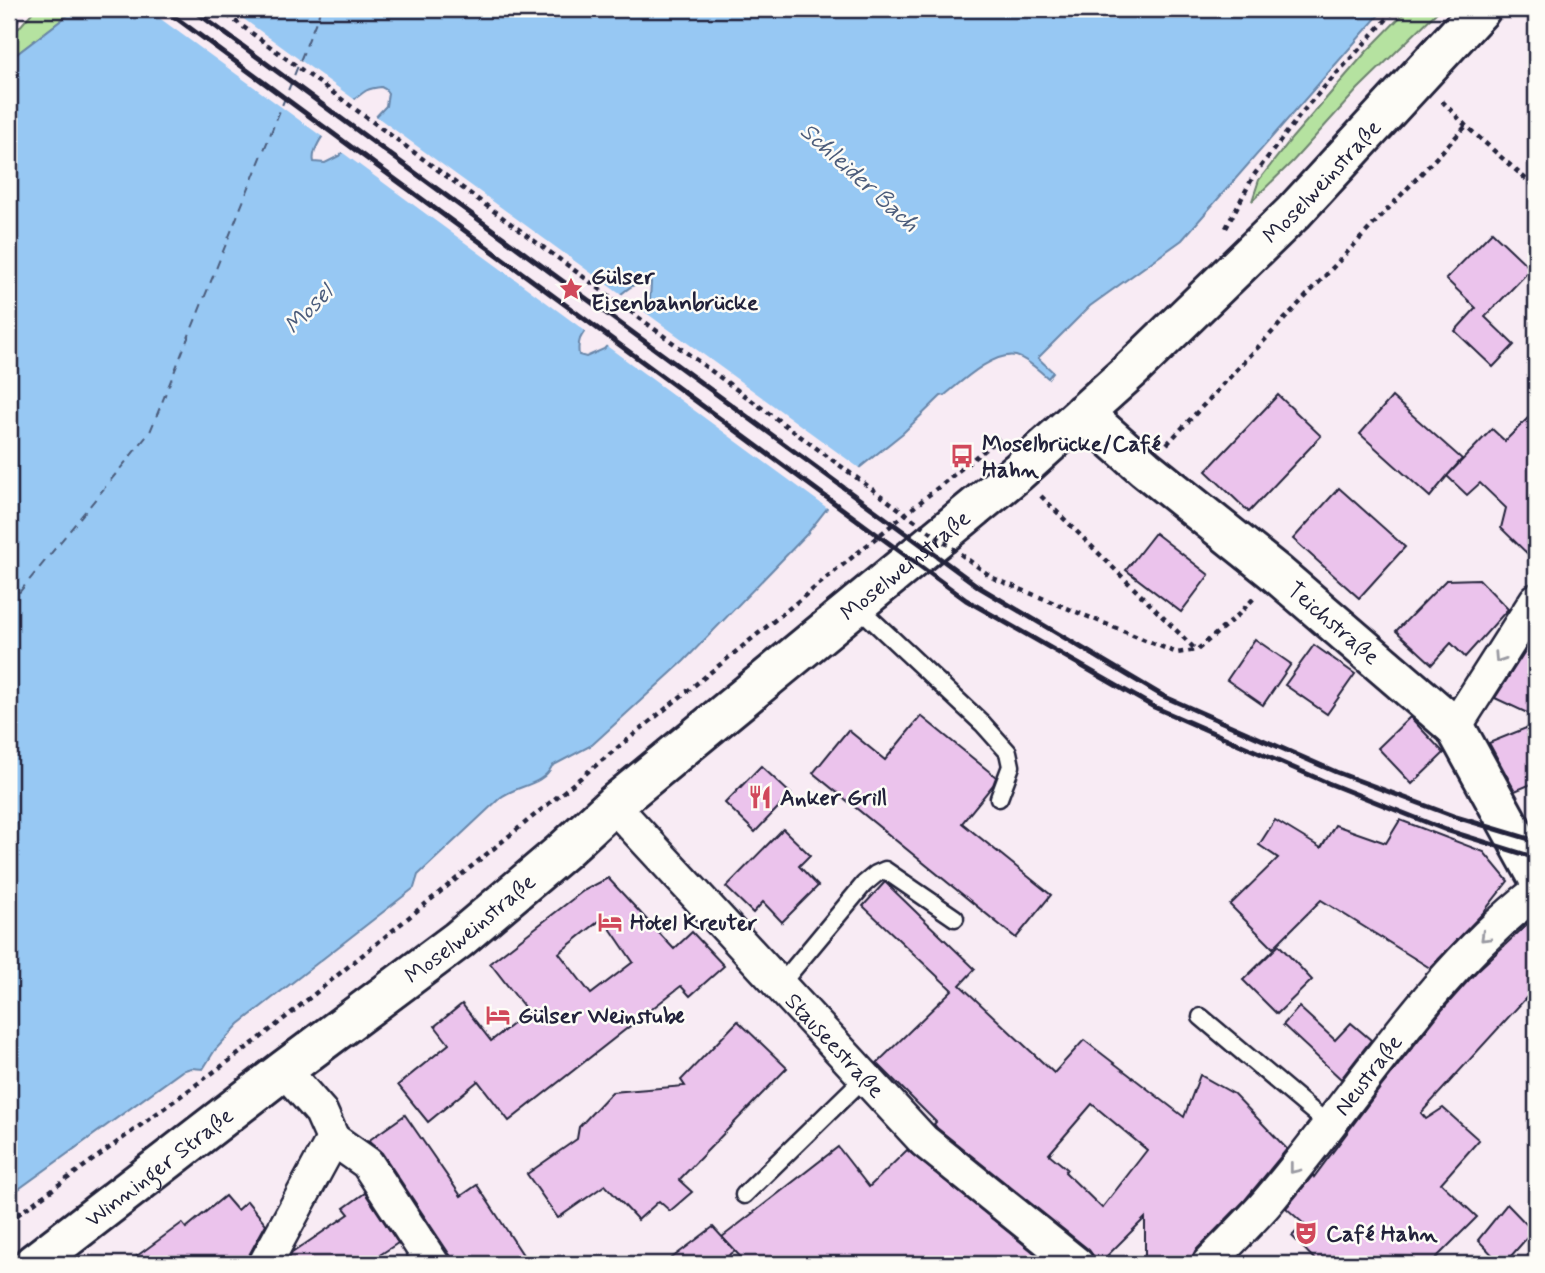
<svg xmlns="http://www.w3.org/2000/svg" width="1545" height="1273" font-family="Mynerve,sans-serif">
	<rect width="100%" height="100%" fill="#f8ebf4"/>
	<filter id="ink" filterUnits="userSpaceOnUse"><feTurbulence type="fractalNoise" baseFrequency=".0143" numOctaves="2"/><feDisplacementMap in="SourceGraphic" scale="14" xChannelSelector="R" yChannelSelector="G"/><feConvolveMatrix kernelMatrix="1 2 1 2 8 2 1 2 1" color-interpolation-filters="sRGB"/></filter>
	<g filter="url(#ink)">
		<g fill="#b5e2a0" stroke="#6c826e" stroke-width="2">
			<polygon points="35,9 76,9 9,60 9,34 19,28"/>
			<polygon points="1408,9 1440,9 1358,89 1293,161 1252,201 1259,180 1292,138 1367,51"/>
		</g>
		<path fill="#97c8f3" stroke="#6886a9" stroke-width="2" fill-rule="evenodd" d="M76 9H1384L1182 240 1090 306 1038 358 1053 372 1048 378C1039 371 1028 359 1016 356 994 351 961 382 945 395L941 396 903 433 858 469 806 535 684 661 592 745 552 766C543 786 516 785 500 798L418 875 414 888 239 1024 215 1050 203 1069 191 1068 182 1071 9 1196V60ZM381 87 385 89 388 93 386 106 339 156 325 163 314 162C309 144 349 102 364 92 369 88 375 88 381 87ZM640 282H651L650 300 604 349 586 357 579 355C578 349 578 345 580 339 587 324 625 287 640 282Z"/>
		<g fill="#f8ebf4">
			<polygon points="147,9 230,9 358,102 324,138"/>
			<polygon points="373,114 624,297 588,333 339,150"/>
			<polygon points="638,307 862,470 830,510 604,344"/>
		</g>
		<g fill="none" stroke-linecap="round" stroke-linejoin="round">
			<polyline stroke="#4b5c7b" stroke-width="2" stroke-dasharray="9 7" stroke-linecap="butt" points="9,605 150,432 321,9"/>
		</g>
		<g fill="#ebc3ec" stroke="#22223b" stroke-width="2" fill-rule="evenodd">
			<polygon points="1492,232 1531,269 1485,317 1514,345 1493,367 1455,331 1476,308 1446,279"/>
			<polygon points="1278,395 1321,436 1249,512 1206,471"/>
			<polygon points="1392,397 1462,459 1447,476 1492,429 1505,441 1536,410 1536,562 1501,528 1506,508 1480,483 1467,495 1447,476 1430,497 1360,434"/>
			<polygon points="1339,488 1405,547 1359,598 1293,539"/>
			<polygon points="1155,533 1209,575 1181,612 1126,570"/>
			<polygon points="1479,579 1508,609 1465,657 1451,643 1432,664 1396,631 1446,580"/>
			<polygon points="1536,634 1536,717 1495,698"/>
			<polygon points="1255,639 1291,664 1263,705 1227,680"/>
			<polygon points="1314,645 1355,674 1327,714 1285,685"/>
			<polygon points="921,716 996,777 993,785 962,823 1051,895 1016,938 813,773 848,730 885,760"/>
			<polygon points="1410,717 1444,753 1412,784 1378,748"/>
			<polygon points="1536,724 1536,782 1515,791 1489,743"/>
			<polygon points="761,766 791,794 755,832 725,803"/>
			<polygon points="1275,820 1321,848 1335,825 1386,843 1400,820 1484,852 1508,881 1482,914 1430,968 1321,900 1273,948 1230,905 1278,858 1259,845"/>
			<polygon points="783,829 810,855 799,866 818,886 782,922 763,902 753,913 726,887"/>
			<path d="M608 878 674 949 692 932 724 966 690 996 681 986 509 1121 478 1081 428 1122 398 1085 449 1044 435 1026 462 1004 491 1041 528 1012 490 963 583 891ZM603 918 633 962 591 994 559 953Z"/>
			<path d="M885 882 975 969 960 985 1054 1073 1084 1040 1184 1117 1200 1075 1234 1094 1287 1149 1245 1200 1195 1251 1190 1264H1145V1218L1099 1264 1095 1263 1094 1257 1089 1250 937 1128 934 1124 936 1122 877 1063 952 990 863 906ZM1092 1104 1147 1150 1102 1208 1065 1172 1067 1169 1049 1154Z"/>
			<polygon points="1536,916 1536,987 1421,1113 1426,1119 1443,1108 1479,1140 1441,1183 1477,1217 1430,1264 1319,1264 1292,1236 1304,1224 1286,1208 1313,1175 1314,1177 1381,1087 1443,1009 1476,972"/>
			<polygon points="1279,945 1312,980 1277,1014 1243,980"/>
			<polygon points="1299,1007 1335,1040 1351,1023 1371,1040 1341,1079 1283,1025"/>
			<polygon points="738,1021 787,1068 679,1180 692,1192 670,1211 659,1201 638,1220 605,1185 558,1218 527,1174 577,1139 579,1127 612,1092 685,1086 681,1080"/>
			<polygon points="405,1115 461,1196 477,1185 529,1264 456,1264 382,1153 368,1141"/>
			<polygon points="838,1147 869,1187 907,1150 1048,1264 747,1264 722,1237"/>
			<polygon points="365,1193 398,1243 366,1264 286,1264 292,1253 349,1214 344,1208"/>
			<polygon points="225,1196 237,1210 247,1201 266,1224 249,1255 247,1264 126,1264 182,1223 186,1228"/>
			<polygon points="1507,1204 1533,1231 1504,1264 1501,1264 1478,1240"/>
			<polygon points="713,1227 735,1251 717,1264 664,1264"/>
		</g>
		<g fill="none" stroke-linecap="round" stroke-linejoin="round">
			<g stroke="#22223b" stroke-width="21">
				<g id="service">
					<polyline points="856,605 983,724 1008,752 1011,766 999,798"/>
					<polyline points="780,985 864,884 876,874 885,870 955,918"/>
					<polyline points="1201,1017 1329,1125"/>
					<polyline points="744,1195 865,1077"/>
				</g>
			</g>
			<g stroke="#22223b" stroke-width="37">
				<g id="minor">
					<polyline points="1455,727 1536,600"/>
					<path id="s1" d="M613 805 924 1141 1077 1264"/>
					<polyline points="333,1139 367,1163 433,1264"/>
					<polyline points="265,1264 333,1139 321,1112 284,1070"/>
					<path id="s2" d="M1208 1264C1230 1241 1254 1219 1274 1194 1360 1092 1430 975 1536 892"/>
				</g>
			</g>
			<g stroke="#22223b" stroke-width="44">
				<g id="tertiary">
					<path id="s3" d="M1083 413 1145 468 1276 573 1455 727 1536 874"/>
				</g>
			</g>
			<g stroke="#22223b" stroke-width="44">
				<g id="primary">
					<path id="s4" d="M33 1264 284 1070 458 940 562 852 613 805 1018 472 1131 370 1293 213 1481 9"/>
				</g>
			</g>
			<g stroke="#22223b" stroke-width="4.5" stroke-dasharray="5 5" stroke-linecap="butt">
				<polyline points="14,19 23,19"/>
				<polyline points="1442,101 1466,126 1536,188"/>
				<polyline points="1226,228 1254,175 1308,105 1396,9"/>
				<polyline points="1167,444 1466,126"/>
				<polyline points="1041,496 1196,650"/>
				<polyline points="993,578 1177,653 1197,650 1239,614 1254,598"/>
				<polyline points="9,1221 259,1039 999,438"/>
			</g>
			<use href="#service" stroke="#fdfcf7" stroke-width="16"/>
			<use href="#minor" stroke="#fdfcf7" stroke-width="32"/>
			<use href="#tertiary" stroke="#fdfcf7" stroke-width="38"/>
			<use href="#primary" stroke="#fdfcf7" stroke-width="38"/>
			<g stroke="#22223b" stroke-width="5">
				<polyline points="164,9 966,600 1154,707 1328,783 1446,830 1536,858"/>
				<polyline points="192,9 979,587 1163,696 1336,772 1456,817 1536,841"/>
			</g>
			<polyline stroke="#22223b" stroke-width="4.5" stroke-dasharray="5 5" stroke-linecap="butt" points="219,9 993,578"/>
		</g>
		<defs><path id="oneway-chevron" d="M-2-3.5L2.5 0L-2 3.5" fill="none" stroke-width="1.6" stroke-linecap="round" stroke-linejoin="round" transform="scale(1.75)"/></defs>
		<g stroke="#9a9aa2">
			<use href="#oneway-chevron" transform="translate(1499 658) rotate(123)"/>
			<use href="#oneway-chevron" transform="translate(1485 937) rotate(136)"/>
			<use href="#oneway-chevron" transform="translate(1294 1169) rotate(128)"/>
		</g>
	</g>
	<defs>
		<g id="sight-bare" transform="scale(1.89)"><path d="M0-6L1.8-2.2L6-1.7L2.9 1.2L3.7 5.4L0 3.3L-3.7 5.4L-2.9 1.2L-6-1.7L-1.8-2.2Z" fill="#d1495b" stroke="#fdfcf7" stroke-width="2.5" paint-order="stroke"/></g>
		<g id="bus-bare" transform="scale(1.89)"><path d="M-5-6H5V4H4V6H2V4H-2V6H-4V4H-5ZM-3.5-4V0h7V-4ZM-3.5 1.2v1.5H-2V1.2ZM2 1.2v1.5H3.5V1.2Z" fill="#d1495b" stroke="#fdfcf7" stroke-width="2.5" paint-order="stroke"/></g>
		<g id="restaurant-bare" transform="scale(1.89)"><path d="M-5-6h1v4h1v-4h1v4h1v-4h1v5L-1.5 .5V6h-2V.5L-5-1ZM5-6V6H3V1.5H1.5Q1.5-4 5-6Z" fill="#d1495b" stroke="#fdfcf7" stroke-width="2.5" paint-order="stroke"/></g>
		<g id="hotel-bare" transform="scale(1.89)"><path d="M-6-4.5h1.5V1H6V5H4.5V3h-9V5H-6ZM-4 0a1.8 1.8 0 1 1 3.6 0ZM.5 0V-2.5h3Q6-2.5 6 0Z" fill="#d1495b" stroke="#fdfcf7" stroke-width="2.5" paint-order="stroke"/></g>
		<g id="theatre-bare" transform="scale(1.89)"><path d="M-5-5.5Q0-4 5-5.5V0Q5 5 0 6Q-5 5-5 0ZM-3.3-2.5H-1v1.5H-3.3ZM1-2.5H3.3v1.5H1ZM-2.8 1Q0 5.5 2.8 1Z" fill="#d1495b" stroke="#fdfcf7" stroke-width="2.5" paint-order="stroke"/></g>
	</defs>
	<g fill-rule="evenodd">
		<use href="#sight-bare" x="571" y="289"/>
		<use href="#bus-bare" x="962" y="456"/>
		<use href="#restaurant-bare" x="760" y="797"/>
		<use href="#hotel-bare" x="610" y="922"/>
		<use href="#hotel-bare" x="498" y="1015"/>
		<use href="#theatre-bare" x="1306" y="1233"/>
	</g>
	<g text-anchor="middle" stroke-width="5" stroke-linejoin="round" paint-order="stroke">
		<g font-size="23" fill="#22223b" stroke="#fdfcf7">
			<text dy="8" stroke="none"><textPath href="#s4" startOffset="1685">Moselweinstraße</textPath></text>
			<text dy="8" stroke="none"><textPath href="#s4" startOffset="1118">Moselweinstraße</textPath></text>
			<text dy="8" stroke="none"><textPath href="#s3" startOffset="327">Teichstraße</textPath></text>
			<text dy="8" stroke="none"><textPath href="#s4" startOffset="551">Moselweinstraße</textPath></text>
			<text dy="8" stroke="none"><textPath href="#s1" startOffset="327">Stauseestraße</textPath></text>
			<text dy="8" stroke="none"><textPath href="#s2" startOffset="248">Neustraße</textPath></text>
			<text dy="8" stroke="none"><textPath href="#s4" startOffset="159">Winninger Straße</textPath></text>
		</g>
		<g font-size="23" font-weight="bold" fill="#22223b" stroke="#fdfcf7" text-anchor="start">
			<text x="591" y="284">Gülser<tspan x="591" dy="26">Eisenbahnbrücke</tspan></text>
			<text x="982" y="451">Moselbrücke/Café<tspan x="982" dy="26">Hahn</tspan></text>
			<text x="780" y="805">Anker Grill</text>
			<text x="630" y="930">Hotel Kreuter</text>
			<text x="518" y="1023">Gülser Weinstube</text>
			<text x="1326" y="1241">Café Hahn</text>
		</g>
		<g font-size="24" font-style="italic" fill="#4b5c7b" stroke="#fdfcf7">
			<text transform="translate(860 177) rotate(42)" y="8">Schleider Bach</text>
			<text transform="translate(308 309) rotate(-46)" y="8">Mosel</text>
		</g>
	</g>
	<rect width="1545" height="1273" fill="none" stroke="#fdfcf7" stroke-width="35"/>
	<rect x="18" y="18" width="1510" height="1238" fill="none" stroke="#22223b" stroke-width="2.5" filter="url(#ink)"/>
</svg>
